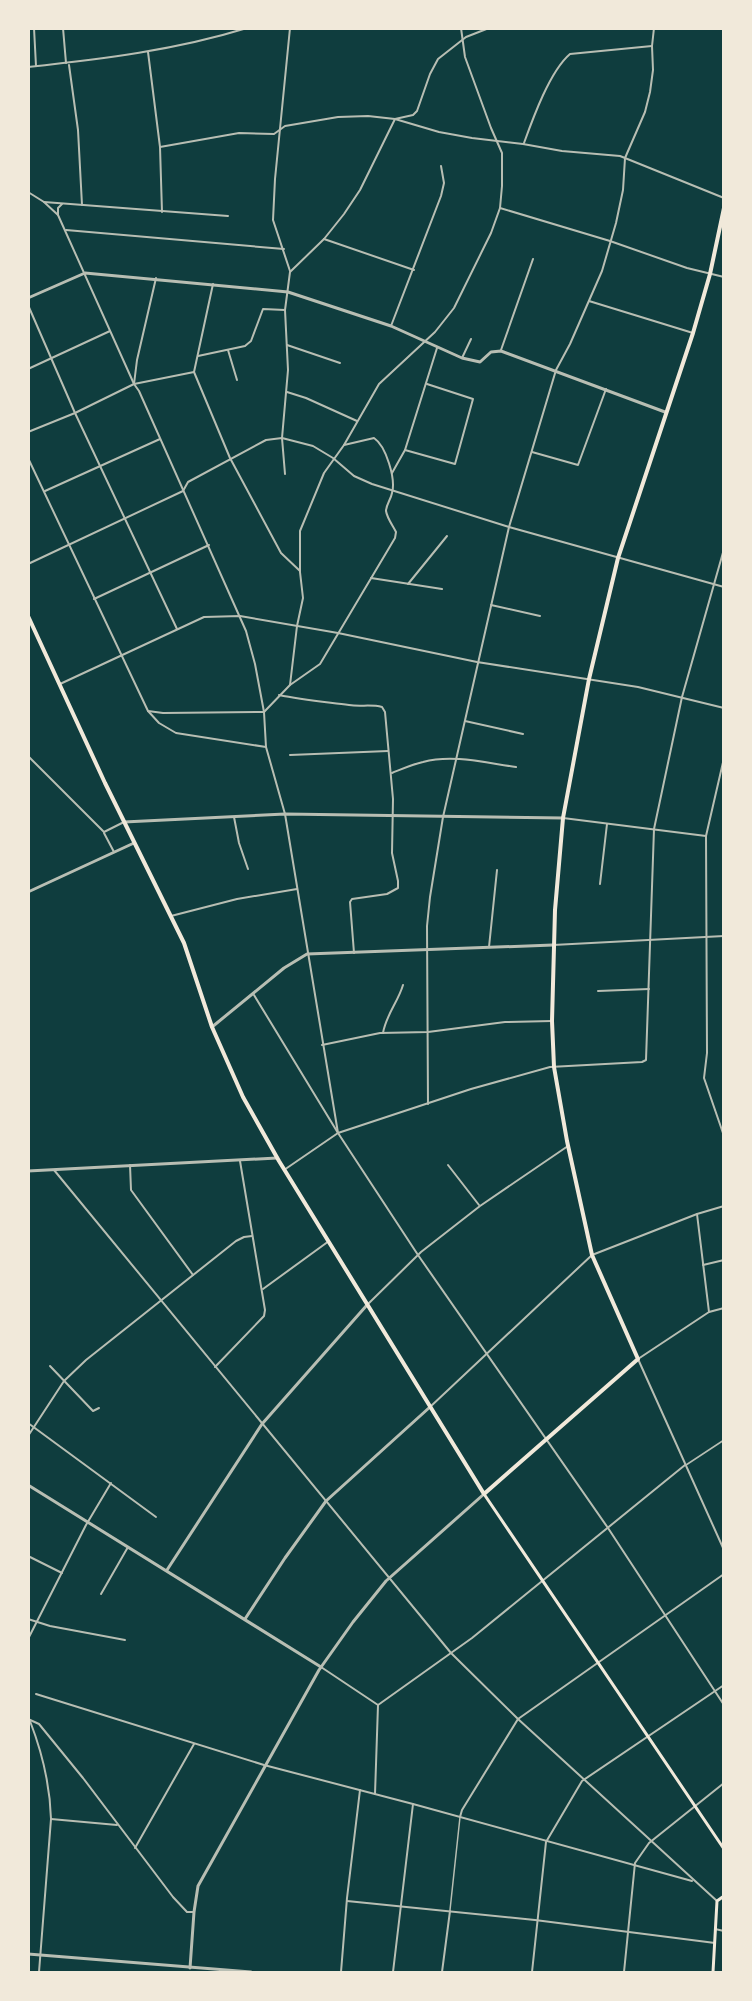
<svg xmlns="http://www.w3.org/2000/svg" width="752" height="2001" font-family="'Source Sans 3',sans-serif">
	<rect width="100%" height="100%" fill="#0f3d3e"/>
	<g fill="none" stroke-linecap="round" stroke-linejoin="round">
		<polyline stroke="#b8beb3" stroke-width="1.5" points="686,1465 724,1440"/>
		<polyline stroke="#b8beb3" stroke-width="1.5" points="450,1910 460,1817"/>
		<g stroke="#b8beb3" stroke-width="2">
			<polyline points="34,28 36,66"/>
			<polyline points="63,28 66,63"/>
			<polyline points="290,28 275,179 273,220 290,271"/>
			<polyline points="148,52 160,147 162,212"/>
			<polyline points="69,65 78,130 82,205"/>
			<path d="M28 67C103 59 176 50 247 28"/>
			<path d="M524 143C533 118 550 71 570 54L652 46"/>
			<polyline points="160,147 239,133 274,134 285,126 338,117 368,116 395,119 439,132 472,138 523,144 562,151 620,156 724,198"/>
			<polyline points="28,192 44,202 58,215 134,384 139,391 246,631 255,664 264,712 163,713 148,711"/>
			<polyline points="44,202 228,216"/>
			<polyline points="500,208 610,241 687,268 724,277"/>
			<polyline points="58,215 58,208 62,204"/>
			<polyline points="66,230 284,249"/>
			<polyline points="324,239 414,270"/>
			<polyline points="213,284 194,372 230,458 281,553 300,571"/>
			<polyline points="589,301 693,333"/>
			<polyline points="28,305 75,413 177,629"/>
			<polyline points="391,326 441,196 444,183 441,166"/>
			<polyline points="287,345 340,363"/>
			<polyline points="228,350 237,380"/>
			<polyline points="501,350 533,259"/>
			<polyline points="198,356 245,346 251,341 263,309 285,310"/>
			<polyline points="462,358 471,339"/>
			<polyline points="28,369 110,331"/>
			<polyline points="134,384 137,360 156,278"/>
			<polyline points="287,392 306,398 357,421"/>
			<polyline points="28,432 75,413 134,384 194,372"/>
			<polyline points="405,450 455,464 473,399 427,384"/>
			<polyline points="532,452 578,465 606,389"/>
			<polyline points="28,458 148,711 159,723 176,733 266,747"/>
			<polyline points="392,473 405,450 437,348"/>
			<polyline points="285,474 282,438 288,370 285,310 290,272 324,239 344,214 360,190 395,119 413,115 417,111 430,74 438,59 466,37 489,28"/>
			<polyline points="45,491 160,439"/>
			<polyline points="28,564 183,491 188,482 266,440 282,438 313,446 333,458 354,476 372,484 509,527 724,587"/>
			<polyline points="371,578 442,589"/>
			<polyline points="408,584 447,536"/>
			<polyline points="94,599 209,545"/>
			<polyline points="491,605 540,616"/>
			<polyline points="60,684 204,617 240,616 338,633 477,662 638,687 724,708"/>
			<path d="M290 685 320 664 395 538 396 532C393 526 387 518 386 511 386 505 391 499 392 493 396 479 386 446 374 438L344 445"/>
			<path d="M279 695C302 700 326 702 349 705 360 707 371 704 382 707L385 712 393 799 392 853 398 881V888L387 894 352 899 350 902 354 953"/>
			<polyline points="465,721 523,734"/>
			<polyline points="290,755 388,751"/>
			<polyline points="28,756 104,832 124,822"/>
			<polyline points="724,758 706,836 707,1053 704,1078 724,1136"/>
			<path d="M392 773C402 769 413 764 423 762 453 754 486 763 516 767"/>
			<polyline points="234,817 239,843 248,869"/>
			<polyline points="563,818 706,836"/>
			<polyline points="104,833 114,852"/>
			<polyline points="600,884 607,824"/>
			<polyline points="171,916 237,899 297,889"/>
			<polyline points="553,945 724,936"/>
			<polyline points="489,947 497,870"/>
			<polyline points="598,991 649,989"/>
			<polyline points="254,995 338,1133 418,1255 608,1528 724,1705"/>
			<path d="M383 1033C386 1015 398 1002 403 985"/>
			<polyline points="322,1045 380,1033 428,1032 505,1022 552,1021"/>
			<polyline points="428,1104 427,926 430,897 443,817 509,527 556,370 570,344 602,271 616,223 623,190 625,158 645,112 650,92 653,70 652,46 654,28"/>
			<polyline points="338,1133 285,814 266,747 264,712 290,685 297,626 303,598 300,572 300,531 324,473 344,445 379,384 435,332 454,308 491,233 500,208 502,186 502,153 491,128 465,57 461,28"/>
			<polyline points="130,1165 131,1190 193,1275"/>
			<polyline points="448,1165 479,1205"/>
			<polyline points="54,1170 451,1653 518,1719 717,1901"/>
			<polyline points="284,1170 338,1133 471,1089 550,1067 642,1062 646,1060 654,829 682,697 724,549"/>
			<polyline points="697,1214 709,1312"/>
			<polyline points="703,1265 724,1260"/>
			<polyline points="263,1289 329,1241"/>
			<polyline points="367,1305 421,1252 480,1206 568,1146"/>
			<polyline points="724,1308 709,1312 638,1359 724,1550"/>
			<polyline points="50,1366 93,1411 99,1408"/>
			<polyline points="215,1367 264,1316 265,1310 240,1161"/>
			<polyline points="430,1407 592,1255 697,1214 724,1206"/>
			<polyline points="28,1423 156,1517"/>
			<polyline points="28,1436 64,1381 86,1360 236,1241 244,1237 252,1236"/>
			<polyline points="28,1556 62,1573"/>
			<polyline points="101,1594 128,1547"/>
			<polyline points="28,1619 50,1626 125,1640"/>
			<polyline points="28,1639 86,1525 111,1483"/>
			<polyline points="321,1667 378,1705"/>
			<polyline points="36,1694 264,1765 413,1804 692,1881"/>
			<polyline points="28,1719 39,1724 83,1778 173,1897 187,1912 194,1912"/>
			<path d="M30 1721C42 1752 50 1785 51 1819L39 1972"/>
			<polyline points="375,1794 378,1705 472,1638 685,1465"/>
			<polyline points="460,1817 462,1810 518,1719 724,1574"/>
			<polyline points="51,1819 117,1825"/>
			<polyline points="135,1848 194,1744"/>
			<polyline points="347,1901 535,1920 715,1943"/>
			<polyline points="715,1929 724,1931"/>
			<polyline points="341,1972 347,1898 360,1790"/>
			<polyline points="393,1972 413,1804"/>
			<polyline points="442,1972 450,1911"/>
			<polyline points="532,1972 546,1842 582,1781 724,1685"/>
			<polyline points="624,1972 635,1863 649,1843 724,1783"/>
		</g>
		<g stroke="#b8beb3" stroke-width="3">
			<polyline points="28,298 85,273 288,292 391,326 462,358 480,362 491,352 501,351 665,412"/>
			<polyline points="124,822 285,814 563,818"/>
			<polyline points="28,892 134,843"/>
			<polyline points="212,1027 284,968 307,954 553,945"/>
			<polyline points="28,1171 277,1158"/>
			<polyline points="28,1485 321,1667"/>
			<polyline points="167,1570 262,1424 367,1305"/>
			<polyline points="245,1619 285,1558 326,1501 430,1407"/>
			<polyline points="28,1954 251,1972"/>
			<polyline points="190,1968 194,1912 198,1886 319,1670 353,1622 386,1581 484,1494"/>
		</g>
		<g stroke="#f1e9da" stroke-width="3">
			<polyline points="484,1494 724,1849"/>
			<polyline points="713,1972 717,1901 724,1896"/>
		</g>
		<polyline stroke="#f1e9da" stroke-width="4" points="28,616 105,783 184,943 212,1027 243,1097 279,1161 484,1494 638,1359 592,1255 567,1141 554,1067 552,1021 555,910 563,818 589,679 618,558 693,333 710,274 724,208"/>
	</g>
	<rect width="752" height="2001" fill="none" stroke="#f1e9da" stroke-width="60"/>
</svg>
